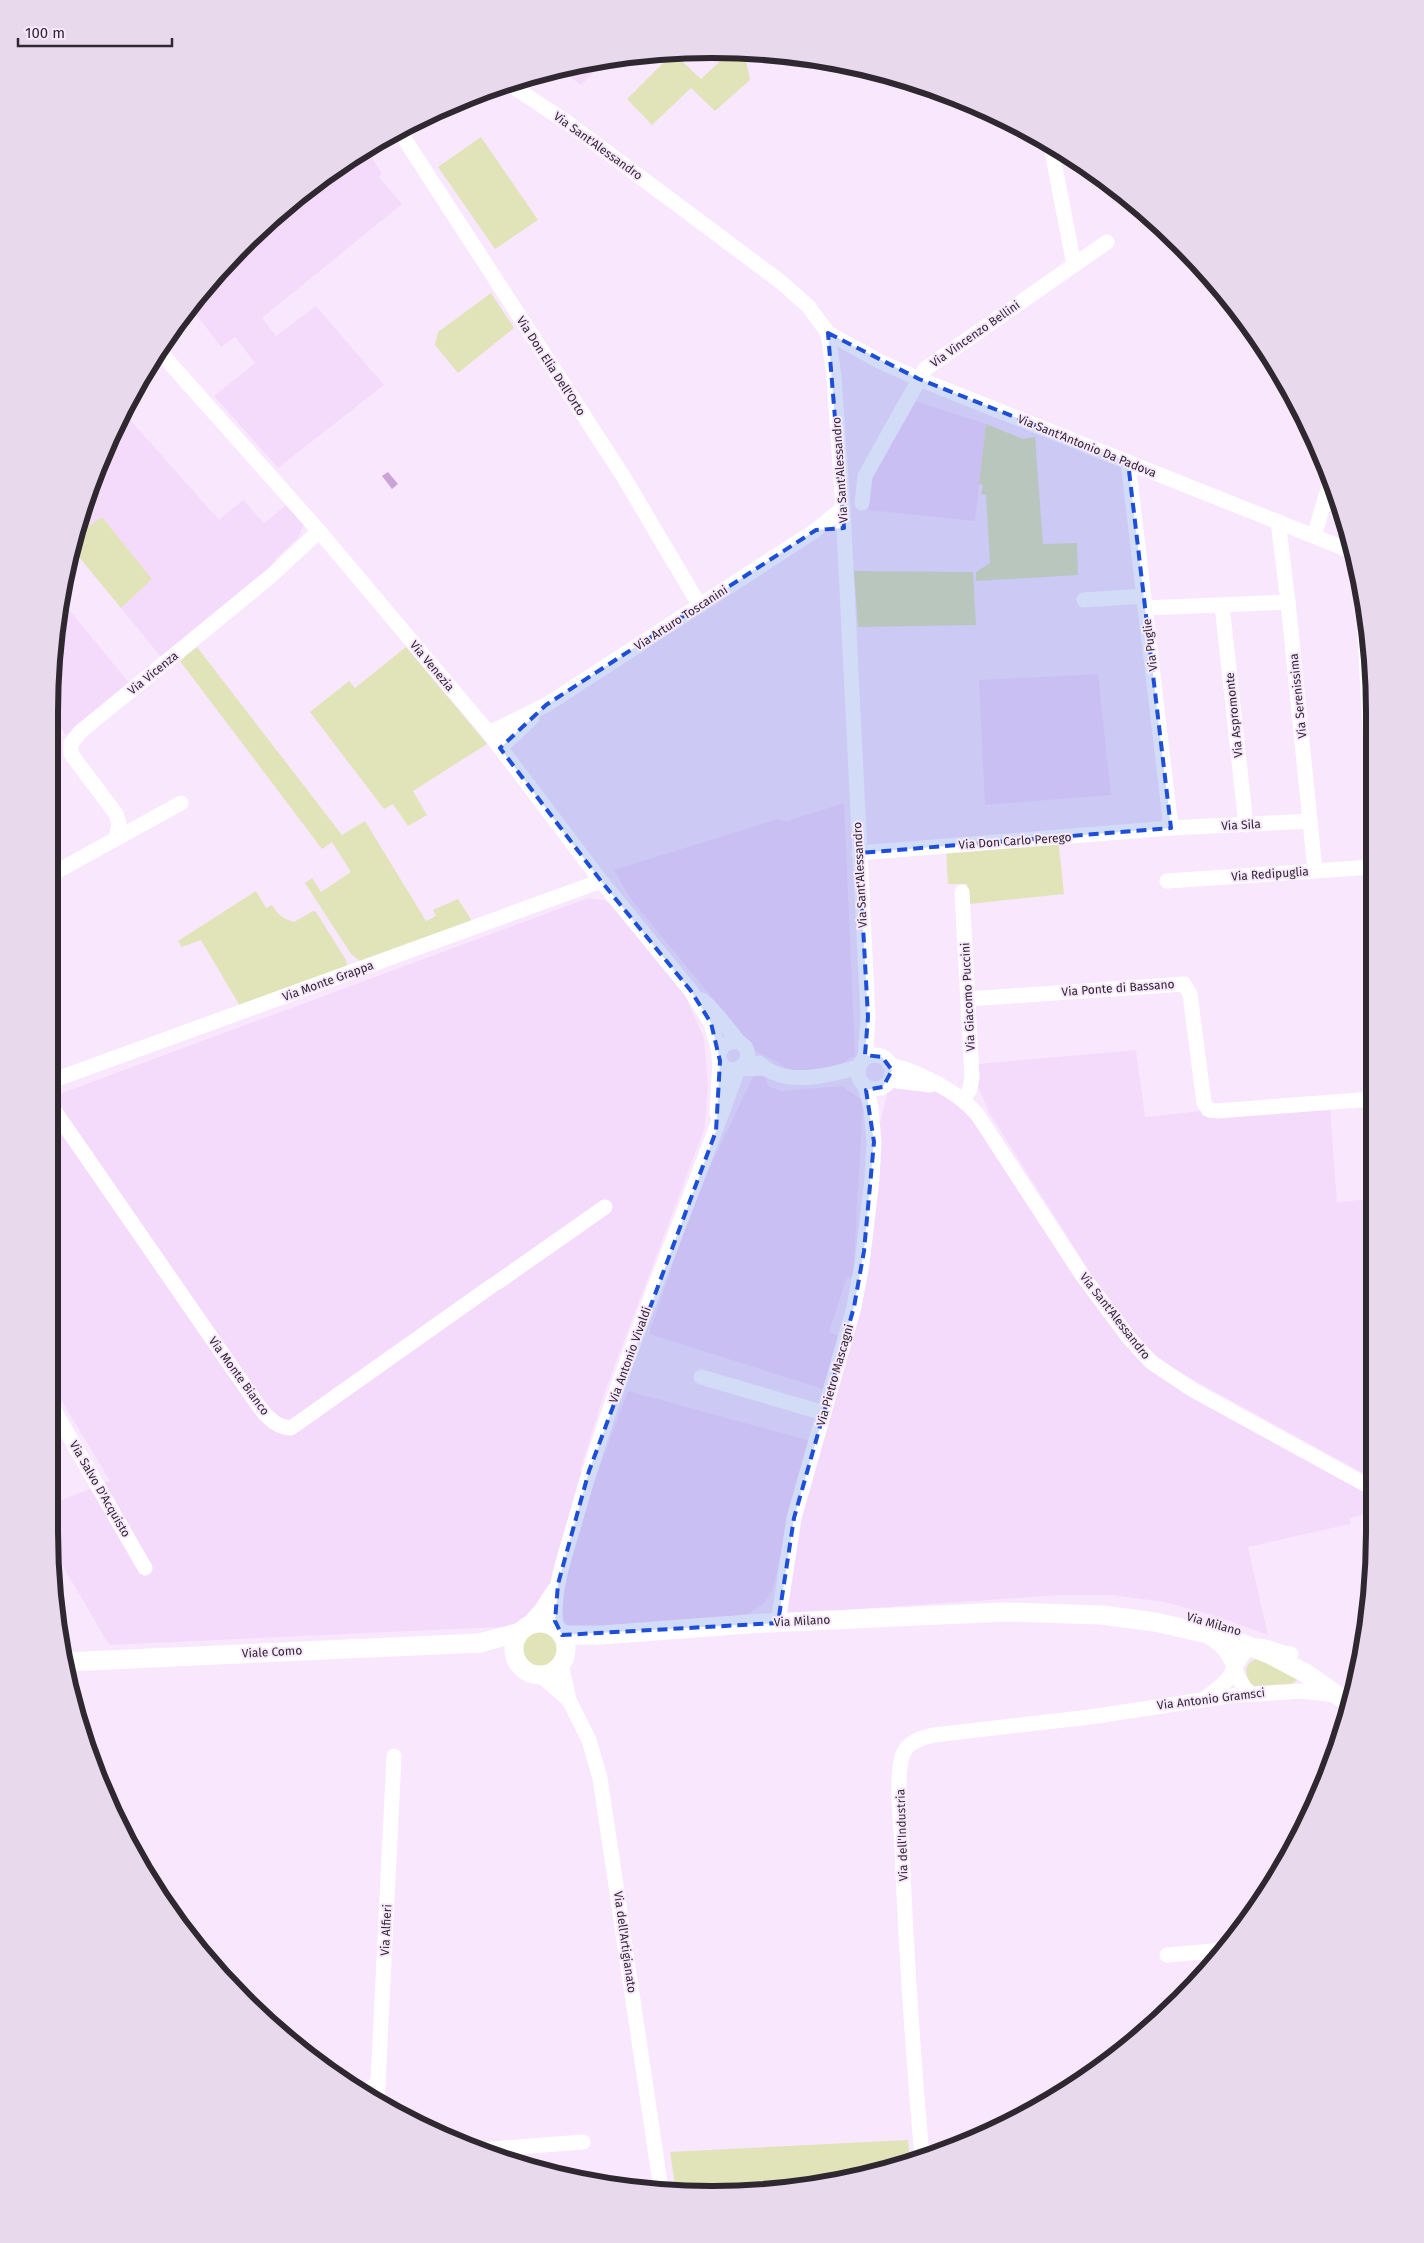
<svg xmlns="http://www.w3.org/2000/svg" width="1424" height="2243" font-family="'Fira Sans',sans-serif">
	<rect width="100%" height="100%" fill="#f9e8fd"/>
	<g fill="#f4dbfb">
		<polygon points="608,58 581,85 561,70"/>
		<polygon points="366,148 382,174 379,177 402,204 262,318 276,336 316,306 384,385 278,468 214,396 255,363 235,337 221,347 189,305 275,213"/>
		<polygon points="916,401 986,424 975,521 868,510 869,477"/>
		<polygon points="125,414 219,520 243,500 264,523 286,505 304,524 298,538 275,559 276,568 164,661 121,608 152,579 102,517 79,533 99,458"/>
		<polygon points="61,600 130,684 66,735 54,720 54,626"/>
		<polygon points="1098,674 1111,795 985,805 979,680"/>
		<polygon points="844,803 855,1055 837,1067 792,1071 756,1051 630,898 614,870 778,819 787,821"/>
		<polygon points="588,898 603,900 613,905 685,995 704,1038 708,1085 705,1127 604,1394 580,1471 596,1477 628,1391 811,1441 791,1505 773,1589 763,1604 744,1617 577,1631 567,1625 561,1616 540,1612 522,1619 511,1626 499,1627 111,1645 106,1640 54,1551 54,1503 110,1481 54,1388 54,1096"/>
		<polygon points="1136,1050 1145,1117 1201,1111 1202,1116 1330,1106 1337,1202 1371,1199 1370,1477 1170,1367 1145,1346 1100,1288 990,1114 978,1087 977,1064"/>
		<polygon points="761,1075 766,1079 768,1086 781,1091 842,1086 863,1101 853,1278 847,1277 829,1332 839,1336 823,1389 649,1334 697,1194 753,1077"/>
		<polygon points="893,1085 927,1089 949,1098 973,1118 1138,1356 1166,1381 1197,1400 1370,1493 1370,1513 1350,1518 1350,1524 1248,1547 1268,1635 1213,1615 1164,1602 1112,1595 1061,1595 786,1614 795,1530 829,1414 879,1127 888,1090"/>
	</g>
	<g fill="#e0e4b8">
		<polygon points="731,51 744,51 750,80 715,111 691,88 652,125 627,99 673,53 701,79"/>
		<polygon points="481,137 538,220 495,249 438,167"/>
		<polygon points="491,293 514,328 458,373 435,345 438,332"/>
		<polygon points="986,424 1023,439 1035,437 1043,544 1077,543 1078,575 976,581 976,572 990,563 986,495 981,494 983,485 979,484"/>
		<polygon points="102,517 152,579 121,608 74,551 79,533"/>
		<polygon points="854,571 973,572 976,625 858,627"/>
		<polygon points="197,647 342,835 365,821 426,921 436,916 433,910 458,899 472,921 361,962 351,954 305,883 312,878 321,892 351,872 332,842 322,849 180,661"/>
		<polygon points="406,647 487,744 413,791 427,815 408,826 393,804 384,809 310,712 349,681 355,688"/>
		<polygon points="1058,838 1064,894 969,904 967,884 948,884 946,848"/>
		<path d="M256 891 266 908 272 905C277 914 283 919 294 922L313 911 316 912 346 960 347 965 343 969 240 1006 201 940 182 947 178 941Z"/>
		<circle cx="540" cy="1649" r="21"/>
		<path d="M1258 1658 1297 1678V1680L1291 1684 1252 1686C1244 1673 1243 1664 1258 1658Z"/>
		<polygon points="908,2140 910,2162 884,2172 712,2194 676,2191 670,2152"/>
	</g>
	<polygon fill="#caa4d5" points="388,472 398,484 392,489 382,476"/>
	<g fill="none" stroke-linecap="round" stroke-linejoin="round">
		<g stroke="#fff" stroke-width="15">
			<polyline points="506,82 568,123 781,282 808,306 828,333 834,377 843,508 868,1017 865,1058"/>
			<polyline points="398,129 623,476 700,606"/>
			<polyline points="1051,146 1074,265"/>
			<polyline points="828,333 879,361 919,379 1351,551"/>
			<polyline points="160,352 319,531 489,733 601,881 691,991 711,1023 719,1052"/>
			<polyline points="1128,462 1171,828"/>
			<polyline points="862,503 865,476 925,369 1107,242"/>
			<polyline points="1278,521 1288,602 1315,871"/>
			<polyline points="1314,536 1331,479"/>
			<polyline points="1084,600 1144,596"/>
			<polyline points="1222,605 1246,825"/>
			<polyline points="1145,608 1288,602"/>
			<polyline points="1364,618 1373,783"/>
			<polyline points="489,733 546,705 816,530 843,508"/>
			<polyline points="500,748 532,718"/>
			<polyline points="116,839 119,824 116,814 71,754 71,744 80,732 271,576 319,531"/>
			<polyline points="859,853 1171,828 1310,821"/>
			<polyline points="54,873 181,803"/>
			<polyline points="1167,881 1373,867"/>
			<polyline points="962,892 972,1077 970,1089 963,1100"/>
			<polyline points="968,999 1184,984 1190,994 1204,1103 1209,1110 1217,1111 1372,1099"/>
			<path d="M702 1000C716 1012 726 1025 737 1040 740 1043 744 1045 746 1048 749 1054 747 1062 743 1066 740 1068 736 1070 732 1070 713 1069 714 1039 739 1042"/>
			<circle cx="875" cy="1072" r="17"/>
			<path d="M759 1063C784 1088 829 1075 859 1067"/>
			<path d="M890 1065C919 1071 958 1092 977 1114L1082 1275 1129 1338 1151 1362 1193 1390 1370 1487"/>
			<polyline points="54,1080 601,881"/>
			<polyline points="890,1080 930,1085"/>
			<path d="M54 1110 244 1385C257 1402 268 1427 291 1428L493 1285"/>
			<polyline points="717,1114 720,1061"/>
			<polyline points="498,1282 605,1207"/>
			<polyline points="701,1377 824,1413"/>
			<polyline points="54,1410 145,1568"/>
			<polyline points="778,1623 794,1518 854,1307 862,1264 872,1179 874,1142 871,1108 865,1086"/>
			<polyline points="527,1626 542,1609 554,1590"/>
			<path d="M556 1628C551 1589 567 1551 577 1514 620 1362 685 1217 738 1069L765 1068"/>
			<path d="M1207 1636C1240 1654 1229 1675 1250 1693"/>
			<polyline points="561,1664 569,1700 589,1740 600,1778 661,2189"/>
			<polyline points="539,1674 568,1699"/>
			<path d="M1206 1698C1213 1692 1221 1687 1227 1680 1236 1669 1241 1647 1257 1646 1269 1645 1279 1654 1291 1654"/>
			<polyline points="1167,1955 1224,1950"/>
			<polyline points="362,2093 379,2083"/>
			<polyline points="377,2103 394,1756"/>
			<polyline points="478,2150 583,2142"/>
			<path d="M922 2157C913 2054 906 1951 902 1848 901 1823 895 1776 903 1754 908 1741 922 1738 934 1735L1090 1717 1228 1696 1301 1691 1337 1695"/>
		</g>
		<g stroke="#fff" stroke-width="19">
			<circle cx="540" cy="1649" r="26"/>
			<polyline points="562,1635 601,1635 748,1624 1004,1612 1102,1615 1155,1622 1234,1640 1271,1655 1307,1674 1347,1702"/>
			<polyline points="65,1662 480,1643 520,1632"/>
		</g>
	</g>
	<path fill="#1d4ed8" fill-opacity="0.2" stroke="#1d4ed8" stroke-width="4" stroke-dasharray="10 6" stroke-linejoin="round" d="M828 333 919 379 1128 462 1171 828 859 853 868 1017 865 1055 882 1057 892 1070 883 1087 866 1090 874 1142 864 1251 854 1307 794 1518 778 1623 562 1635 555 1621 558 1584 589 1471 716 1131 720 1061 711 1023 691 991 601 881 500 748 546 705 816 530 844 528Z"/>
	<g text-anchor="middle" stroke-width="4" stroke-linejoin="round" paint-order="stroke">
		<g font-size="12" fill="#2f2831" stroke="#f9e8fd">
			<text transform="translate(598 146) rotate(36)" y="4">Via Sant'Alessandro</text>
			<text transform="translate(975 334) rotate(-35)" y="4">Via Vincenzo Bellini</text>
			<text transform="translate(551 366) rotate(57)" y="4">Via Don Elia Dell'Orto</text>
			<text transform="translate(1087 446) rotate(22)" y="4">Via Sant'Antonio Da Padova</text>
			<text transform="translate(840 470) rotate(-94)" y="4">Via Sant'Alessandro</text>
			<text transform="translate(681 618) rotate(-33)" y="4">Via Arturo Toscanini</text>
			<text transform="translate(1150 645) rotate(-97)" y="4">Via Puglie</text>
			<text transform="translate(432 666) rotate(50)" y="4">Via Venezia</text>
			<text transform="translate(153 673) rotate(-39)" y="4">Via Vicenza</text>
			<text transform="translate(1298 696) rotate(-96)" y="4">Via Serenissima</text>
			<text transform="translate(1234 715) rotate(-96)" y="4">Via Aspromonte</text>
			<text transform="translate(1241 825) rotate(-3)" y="4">Via Sila</text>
			<text transform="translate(1015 841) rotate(-4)" y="4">Via Don Carlo Perego</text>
			<text transform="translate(1270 874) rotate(-4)" y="4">Via Redipuglia</text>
			<text transform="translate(860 875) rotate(-93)" y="4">Via Sant'Alessandro</text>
			<text transform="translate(328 981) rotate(-20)" y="4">Via Monte Grappa</text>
			<text transform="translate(1118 988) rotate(-4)" y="4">Via Ponte di Bassano</text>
			<text transform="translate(968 997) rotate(-93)" y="4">Via Giacomo Puccini</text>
			<text transform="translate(1115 1316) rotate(52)" y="4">Via Sant'Alessandro</text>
			<text transform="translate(630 1355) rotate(-70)" y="4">Via Antonio Vivaldi</text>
			<text transform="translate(835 1375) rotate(-74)" y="4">Via Pietro Mascagni</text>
			<text transform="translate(239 1376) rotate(54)" y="4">Via Monte Bianco</text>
			<text transform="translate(100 1489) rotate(60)" y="4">Via Salvo D'Acquisto</text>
			<text transform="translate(802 1621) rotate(-3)" y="4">Via Milano</text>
			<text transform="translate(1214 1624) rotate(16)" y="4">Via Milano</text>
			<text transform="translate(272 1652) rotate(-3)" y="4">Viale Como</text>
			<text transform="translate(1211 1699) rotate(-7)" y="4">Via Antonio Gramsci</text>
			<text transform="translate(902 1835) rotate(-92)" y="4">Via dell'Industria</text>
			<text transform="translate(386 1930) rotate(-87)" y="4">Via Alfieri</text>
			<text transform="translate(625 1942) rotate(82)" y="4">Via dell'Artigianato</text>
		</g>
	</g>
	<path d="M0 0H1424V2243H0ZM712 58H712A654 654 0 0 1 1366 712V1532A654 654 0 0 1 712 2186H712A654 654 0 0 1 58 1532V712A654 654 0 0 1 712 58Z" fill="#e9d9ed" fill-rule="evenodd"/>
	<path fill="none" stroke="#2f2831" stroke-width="6" d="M712 58H712A654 654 0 0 1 1366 712V1532A654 654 0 0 1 712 2186H712A654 654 0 0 1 58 1532V712A654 654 0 0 1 712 58Z"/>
	<path d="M18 38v8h154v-8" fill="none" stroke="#2f2831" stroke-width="2.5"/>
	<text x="25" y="38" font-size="15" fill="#2f2831" stroke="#f9e8fd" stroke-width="4" paint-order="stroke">100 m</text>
</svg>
